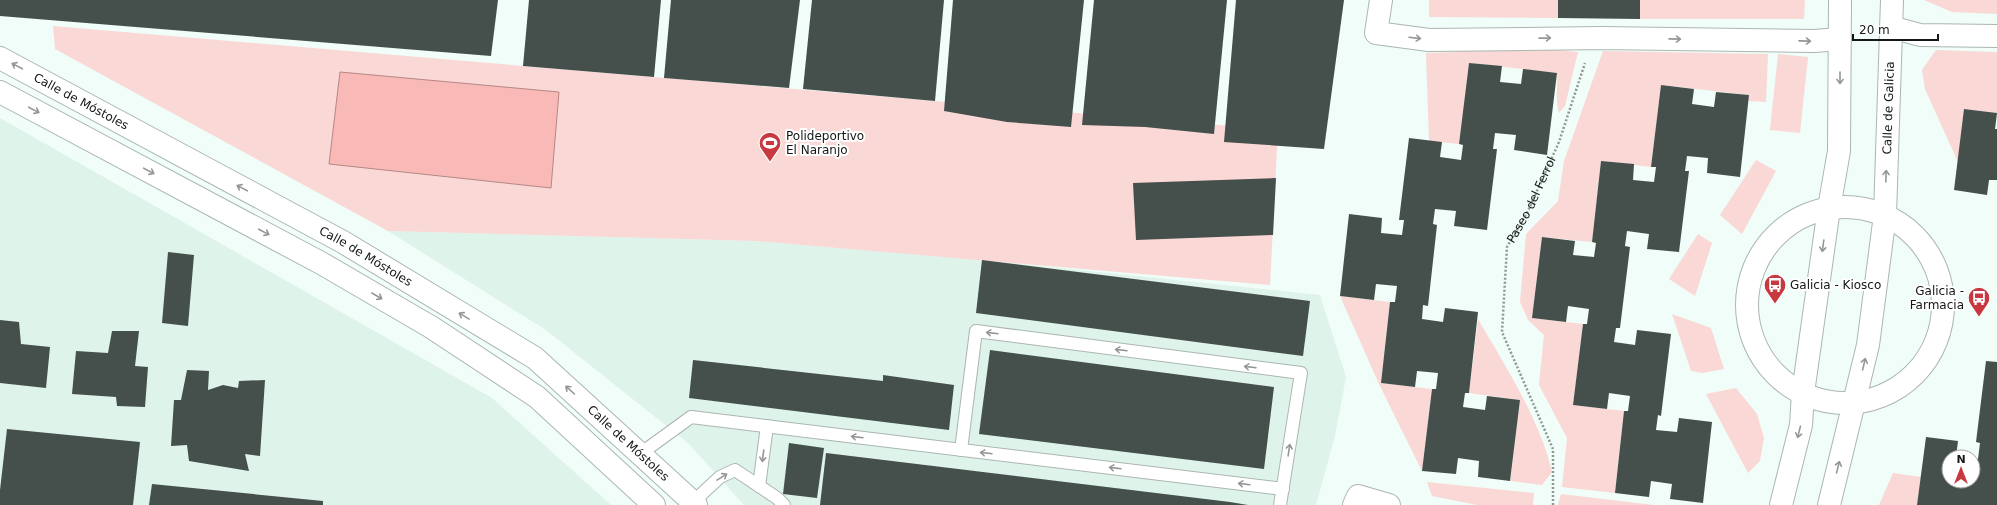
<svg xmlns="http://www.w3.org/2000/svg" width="1997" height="505" font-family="'DejaVu Sans',sans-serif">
	<rect width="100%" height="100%" fill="#f0fdf8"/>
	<g fill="#def3ea">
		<polygon points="0,118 492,398 611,505 0,505"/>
		<polygon points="388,231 756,241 982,260 1320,295 1346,377 1335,436 1316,505 744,505 688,443 546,330"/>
	</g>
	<g fill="#f9d8d6">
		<polygon points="1429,0 1558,0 1558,18 1429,17"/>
		<polygon points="1640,0 1805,0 1804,19 1640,19"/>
		<polygon points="1924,0 1997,0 1997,14 1952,12"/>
		<polygon points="53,26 1278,130 1270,285 756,241 388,231 55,49"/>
		<path d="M1457 41 1578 52 1565 106 1559 113C1555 100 1558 86 1557 73L1469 63 1459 144 1429 141 1426 53 1457 52Z"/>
		<polygon points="1936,50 1997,52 1997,113 1964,109 1958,162 1925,89 1922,70"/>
		<polygon points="1603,51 1768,54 1766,102 1748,101 1749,95 1661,85 1651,167 1601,161 1592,242 1542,237 1532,318 1583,324 1573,405 1624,411 1615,493 1562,487 1567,438 1539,385 1544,335 1528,320 1520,302 1526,234 1558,201 1564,161"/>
		<polygon points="1778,54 1808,57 1800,133 1770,130"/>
		<polygon points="1756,160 1776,171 1742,234 1720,215"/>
		<polygon points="1698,234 1712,243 1695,296 1669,279"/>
		<polygon points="1340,296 1390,302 1381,383 1432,389 1422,471 1379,384"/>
		<polygon points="1672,314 1711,328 1724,369 1702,373 1691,371"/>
		<path d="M1478 319C1504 364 1541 421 1552 472L1542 485 1510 481 1520 400 1469 393Z"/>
		<polygon points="1736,388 1757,414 1764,438 1760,461 1748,473 1706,394"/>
		<polygon points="1893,473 1921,477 1917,505 1879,505"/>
		<polygon points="1427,482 1534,493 1533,505 1477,505 1432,496"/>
		<polygon points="1561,494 1654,505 1558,505"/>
	</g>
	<polygon fill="#f9b9b6" stroke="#b48886" points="340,72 559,92 551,188 329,164"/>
	<g fill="#454f4b">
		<polygon points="0,0 498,0 491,56 0,16"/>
		<polygon points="529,0 661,0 654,77 523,66"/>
		<polygon points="671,0 800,0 789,88 664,78"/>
		<polygon points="812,0 944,0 935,101 803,89"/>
		<polygon points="953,0 1084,0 1071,127 1007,122 944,111"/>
		<polygon points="1094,0 1227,0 1214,134 1145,127 1082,125"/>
		<polygon points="1236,0 1344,0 1324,149 1224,142"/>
		<polygon points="1558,0 1640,0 1640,19 1558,18"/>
		<polygon points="1469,63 1502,66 1500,82 1521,84 1523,69 1557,73 1547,155 1514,150 1516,135 1495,133 1493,149 1497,149 1487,230 1454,226 1456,211 1435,209 1433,224 1437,225 1428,306 1423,305 1422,319 1443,322 1445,308 1478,312 1469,393 1465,393 1463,407 1485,410 1487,396 1520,400 1510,481 1478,477 1479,461 1458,458 1456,474 1422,471 1432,389 1436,389 1438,373 1417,371 1415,387 1381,383 1390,302 1395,302 1397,286 1376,284 1374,300 1340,296 1349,214 1382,218 1381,233 1402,235 1404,220 1399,220 1409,138 1442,142 1440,157 1461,160 1463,145 1459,144"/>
		<polygon points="1661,85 1694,89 1692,104 1714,107 1716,92 1749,95 1740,177 1707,173 1708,158 1687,156 1685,171 1689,171 1679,252 1647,249 1649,234 1627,231 1625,246 1630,247 1620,328 1616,328 1614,342 1635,345 1637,330 1671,334 1661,416 1658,415 1656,430 1677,432 1679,418 1712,422 1703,503 1670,499 1672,484 1651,481 1649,497 1615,493 1624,411 1628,411 1630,396 1609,393 1607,409 1573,405 1583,324 1587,324 1589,309 1568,306 1566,322 1532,318 1542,237 1575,241 1573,255 1594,257 1596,243 1592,242 1601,161 1634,164 1633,180 1654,182 1656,167 1651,167"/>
		<polygon points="1964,109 1997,113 1995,129 1997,129 1997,180 1989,180 1987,195 1954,190"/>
		<polygon points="1276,178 1273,235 1136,240 1133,183"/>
		<polygon points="168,252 194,255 188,326 162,323"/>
		<polygon points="982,260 1310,301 1303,356 976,313"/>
		<polygon points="0,320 19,322 21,344 50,347 46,388 0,383"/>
		<polygon points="112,331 139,331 135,366 148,367 145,407 117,406 116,397 72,394 76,351 108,353"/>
		<polygon points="990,350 1274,387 1264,469 979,434"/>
		<polygon points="693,360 883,381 883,375 954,385 949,430 689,398"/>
		<polygon points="1986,361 1997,362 1997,505 1917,505 1926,437 1958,441 1956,457 1949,457 1949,481 1973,481 1973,458 1978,459 1980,443 1976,442"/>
		<polygon points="187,370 209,371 208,390 223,385 238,388 239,381 265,380 260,456 245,454 249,471 189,461 187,445 171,446 174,400 181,400"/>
		<polygon points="7,429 140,442 133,505 0,505 0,490"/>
		<polygon points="789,443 824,448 817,498 783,494"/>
		<polygon points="826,453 1230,502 1248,505 820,505"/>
		<polygon points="152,484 323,501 323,505 149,505"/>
	</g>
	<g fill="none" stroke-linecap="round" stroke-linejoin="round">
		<g stroke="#abb6b1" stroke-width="14">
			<g id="lane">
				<polyline points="961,450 976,331 1301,373 1280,505"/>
				<polyline points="640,454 691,417 1283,489"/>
				<polyline points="759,486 767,426"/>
				<polyline points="693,502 720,477 735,470 777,498 784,505"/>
			</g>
		</g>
		<g stroke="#abb6b1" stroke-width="24">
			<g id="street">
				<polyline points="1381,0 1376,33 1429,40 1602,38 1814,41 1840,39"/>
				<polyline points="1891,27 1920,35 1997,36"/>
				<circle cx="1845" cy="305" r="98"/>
				<polyline points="1354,505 1358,496 1389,505"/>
				<polyline points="1781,505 1801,425 1803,393 1829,208 1839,151 1840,0"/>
				<path id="s2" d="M1829 505 1868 345 1885 215 1892 0"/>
			</g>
		</g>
		<g stroke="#abb6b1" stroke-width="24">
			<g id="primary">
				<path id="s3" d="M0 58 343 242 535 358 696 505"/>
				<polyline points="0,92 321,263 431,327 537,397 654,505"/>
			</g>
		</g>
		<path stroke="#8f9894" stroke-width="2.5" stroke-dasharray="2 2" stroke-linecap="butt" id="s1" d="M1553 505V449L1502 332 1507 247 1528 211 1559 142 1585 63"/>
		<use href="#lane" stroke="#fff" stroke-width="12"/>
		<use href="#street" stroke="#fff" stroke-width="22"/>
		<use href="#primary" stroke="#fff" stroke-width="22"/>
	</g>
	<defs><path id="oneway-shaft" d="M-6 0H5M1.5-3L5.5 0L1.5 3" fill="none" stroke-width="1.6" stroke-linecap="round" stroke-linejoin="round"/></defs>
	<g stroke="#959796">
		<use href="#oneway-shaft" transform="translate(1415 38) rotate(7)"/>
		<use href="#oneway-shaft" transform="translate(1545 38) rotate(-1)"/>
		<use href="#oneway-shaft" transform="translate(1675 39) rotate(1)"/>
		<use href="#oneway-shaft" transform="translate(1805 41) rotate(1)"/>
		<use href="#oneway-shaft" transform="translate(17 66) rotate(-152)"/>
		<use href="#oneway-shaft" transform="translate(1840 78) rotate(90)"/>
		<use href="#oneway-shaft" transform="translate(34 110) rotate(28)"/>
		<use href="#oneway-shaft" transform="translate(149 171) rotate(28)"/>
		<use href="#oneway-shaft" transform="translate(1886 176) rotate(-88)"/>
		<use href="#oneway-shaft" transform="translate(242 188) rotate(-152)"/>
		<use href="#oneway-shaft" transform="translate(264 232) rotate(28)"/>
		<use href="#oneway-shaft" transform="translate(1823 246) rotate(98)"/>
		<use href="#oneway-shaft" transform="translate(377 296) rotate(30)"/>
		<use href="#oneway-shaft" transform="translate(464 316) rotate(-149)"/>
		<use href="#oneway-shaft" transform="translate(992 333) rotate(-173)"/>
		<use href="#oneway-shaft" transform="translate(1121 350) rotate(-173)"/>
		<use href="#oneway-shaft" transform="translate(1864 364) rotate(-77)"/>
		<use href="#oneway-shaft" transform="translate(1250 367) rotate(-173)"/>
		<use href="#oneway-shaft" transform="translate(570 390) rotate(-138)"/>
		<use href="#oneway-shaft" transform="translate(1799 432) rotate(104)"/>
		<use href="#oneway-shaft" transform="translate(857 437) rotate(-173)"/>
		<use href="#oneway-shaft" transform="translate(1289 450) rotate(-81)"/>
		<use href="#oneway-shaft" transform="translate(986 453) rotate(-173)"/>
		<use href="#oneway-shaft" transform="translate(763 456) rotate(97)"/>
		<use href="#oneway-shaft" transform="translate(1838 467) rotate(-76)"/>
		<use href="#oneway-shaft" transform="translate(1115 468) rotate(-173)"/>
		<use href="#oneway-shaft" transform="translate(722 477) rotate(-32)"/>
		<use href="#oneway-shaft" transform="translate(1244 484) rotate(-173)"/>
	</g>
	<defs>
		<g id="stadium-pin" transform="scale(1.15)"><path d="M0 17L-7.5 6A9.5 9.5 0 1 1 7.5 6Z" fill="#c83841" stroke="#fff"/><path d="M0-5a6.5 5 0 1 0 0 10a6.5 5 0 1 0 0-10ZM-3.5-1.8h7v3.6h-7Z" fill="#fff"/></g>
		<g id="bus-pin" transform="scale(1.15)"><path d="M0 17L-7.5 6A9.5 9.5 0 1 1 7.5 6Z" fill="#c83841" stroke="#fff"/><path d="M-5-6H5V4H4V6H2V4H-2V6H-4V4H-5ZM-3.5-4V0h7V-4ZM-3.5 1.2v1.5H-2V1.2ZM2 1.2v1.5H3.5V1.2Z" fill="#fff"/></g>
	</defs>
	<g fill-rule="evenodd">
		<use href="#stadium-pin" x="770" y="143"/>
		<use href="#bus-pin" x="1775" y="285"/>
		<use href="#bus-pin" x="1979" y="298"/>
	</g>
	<g text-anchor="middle" stroke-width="4" stroke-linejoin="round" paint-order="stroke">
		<g font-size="12" fill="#131715" stroke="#fff">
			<text dy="4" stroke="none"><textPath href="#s3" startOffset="92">Calle de Móstoles</textPath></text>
			<text dy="4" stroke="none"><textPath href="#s2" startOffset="403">Calle de Galicia</textPath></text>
			<text dy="4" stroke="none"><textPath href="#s1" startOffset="322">Paseo del Ferrol</textPath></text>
			<text dy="4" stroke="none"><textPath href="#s3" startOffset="416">Calle de Móstoles</textPath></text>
			<text dy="4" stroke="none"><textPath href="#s3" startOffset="740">Calle de Móstoles</textPath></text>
		</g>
		<g font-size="12" fill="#131715" stroke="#fff" text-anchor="start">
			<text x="786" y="140">Polideportivo<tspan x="786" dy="14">El Naranjo</tspan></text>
			<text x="1790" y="289">Galicia - Kiosco</text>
			<text x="1964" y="295" text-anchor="end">Galicia -<tspan x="1964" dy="14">Farmacia</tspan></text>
		</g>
	</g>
	<g transform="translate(1961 469)"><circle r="19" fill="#ffffff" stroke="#a1a2a1"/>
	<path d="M0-3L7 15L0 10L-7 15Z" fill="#c83841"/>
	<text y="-6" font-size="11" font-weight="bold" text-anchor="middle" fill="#131715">N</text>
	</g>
	<path d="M1853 34v6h85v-6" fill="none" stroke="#131715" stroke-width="2"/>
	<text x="1859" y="34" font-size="12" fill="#131715" stroke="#ffffff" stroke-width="3" paint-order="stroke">20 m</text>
</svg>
